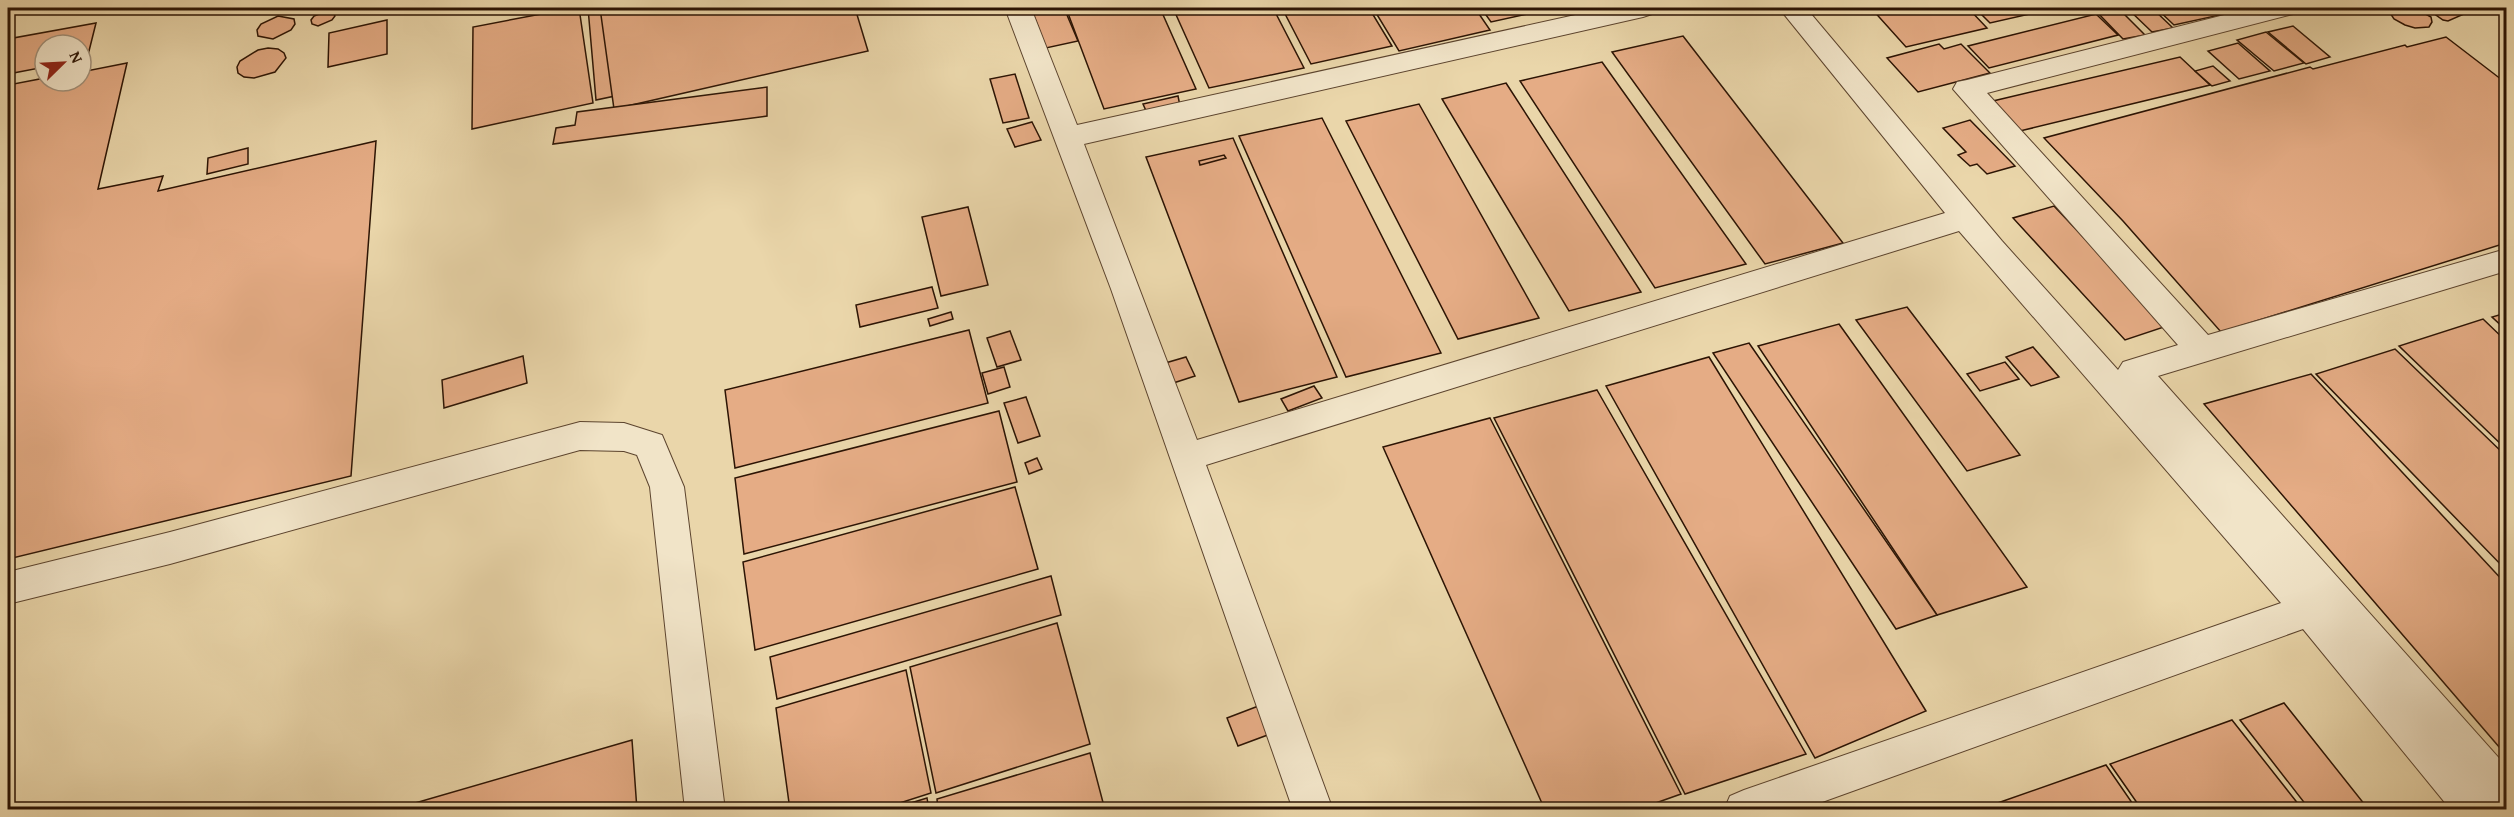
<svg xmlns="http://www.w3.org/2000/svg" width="2514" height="817" font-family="'Gentium Book Plus',serif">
	<rect width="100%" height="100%" fill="#ead6aa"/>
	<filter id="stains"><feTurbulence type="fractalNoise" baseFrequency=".00333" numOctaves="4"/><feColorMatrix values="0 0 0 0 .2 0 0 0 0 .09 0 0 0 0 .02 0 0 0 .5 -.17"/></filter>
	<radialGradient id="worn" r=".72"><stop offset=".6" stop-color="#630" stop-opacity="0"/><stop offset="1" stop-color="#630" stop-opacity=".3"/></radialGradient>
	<g fill="#e5ac85" stroke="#2c1404" stroke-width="1.5">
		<polygon points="573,8 579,8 593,103 472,129 473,27"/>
		<polygon points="588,8 851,8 860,44 596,100"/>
		<polygon points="600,8 855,8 868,51 614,109"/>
		<polygon points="1031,8 1064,8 1078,41 1046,48"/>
		<polygon points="1066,8 1160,8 1196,89 1104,109"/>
		<polygon points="1173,8 1273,8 1304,68 1209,88"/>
		<polygon points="1282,8 1369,8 1392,46 1311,64"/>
		<polygon points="1373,8 1475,8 1490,30 1399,51"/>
		<polygon points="1481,8 1554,8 1491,22"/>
		<polygon points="1871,8 1968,8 1987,28 1906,47"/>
		<polygon points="1975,8 2056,8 1990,23"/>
		<polygon points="2108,8 2118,8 2145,35 2123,39 2095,10"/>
		<polygon points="2127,8 2152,8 2173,28 2152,32"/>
		<polygon points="2156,8 2240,8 2243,10 2174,25"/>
		<polygon points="2391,8 2415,8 2431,17 2432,22 2429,27 2415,28 2405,25 2394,19 2388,10"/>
		<polygon points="2426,8 2463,8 2465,10 2464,14 2448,21 2443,20"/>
		<polygon points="327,11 333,12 335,16 332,20 318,26 312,24 311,20 314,16"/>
		<polygon points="2096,14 2118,35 1989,68 1968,46"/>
		<polygon points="278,16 294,19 295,24 291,30 273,39 258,36 257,30 261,24"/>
		<polygon points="387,20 387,54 328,67 329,33"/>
		<polygon points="96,23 87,59 81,60 81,45 45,45 45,67 8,74 8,39"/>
		<polygon points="2293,26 2330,57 2306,64 2268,32"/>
		<polygon points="2266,32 2304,63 2274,71 2237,40"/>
		<polygon points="1683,36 1843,243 1765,264 1612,52"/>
		<polygon points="2446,37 2506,83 2506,243 2221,332 2123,221 2044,138 2310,67 2313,69 2405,45 2407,47"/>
		<polygon points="2238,43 2270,71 2239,79 2208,51"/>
		<polygon points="1939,44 1944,49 1961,44 1990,73 1918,92 1887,58"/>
		<polygon points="268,48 278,49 284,53 286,58 275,72 254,78 244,77 238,73 237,67 240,61 258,50"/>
		<polygon points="2180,57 2210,85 2020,131 1993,101"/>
		<polygon points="1602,62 1746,264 1655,288 1520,81"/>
		<polygon points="127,63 98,189 163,176 158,191 376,141 351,476 8,559 8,563 8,85 45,78 45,81 81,81 81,72"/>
		<polygon points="2213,66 2230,81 2212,86 2195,71"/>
		<polygon points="1015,74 1029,118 1003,123 990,79"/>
		<polygon points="1506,83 1641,292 1569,311 1442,99"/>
		<polygon points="767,87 767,116 553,144 556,128 575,125 577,112"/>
		<polygon points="1178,96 1180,106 1147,113 1143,104"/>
		<polygon points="1419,104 1539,318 1458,339 1346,121"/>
		<polygon points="1322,118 1441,353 1346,377 1239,136"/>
		<polygon points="1970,120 2015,166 1987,174 1977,164 1970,166 1958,155 1966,152 1943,128"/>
		<polygon points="1032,122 1041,140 1015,147 1007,129"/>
		<polygon points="1233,138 1337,377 1239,402 1146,157"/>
		<polygon points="248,148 248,164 207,174 208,158"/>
		<polygon points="1224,155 1226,158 1200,165 1199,161"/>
		<polygon points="2054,206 2167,326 2125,340 2013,218"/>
		<polygon points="968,207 988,285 941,296 922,217"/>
		<polygon points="932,287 938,308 860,327 856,305"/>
		<polygon points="1907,307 2020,455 1967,471 1856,320"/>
		<polygon points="951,312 953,319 930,326 928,319"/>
		<polygon points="2506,313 2506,330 2492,317"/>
		<polygon points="2483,319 2506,341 2506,449 2399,346"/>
		<polygon points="1839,324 2027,587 1937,615 1758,346"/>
		<polygon points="969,330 988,403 735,468 725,390"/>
		<polygon points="1010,331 1021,360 997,367 987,338"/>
		<polygon points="1749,343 1937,615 1896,629 1713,353"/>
		<polygon points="2033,347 2059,377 2031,386 2006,357"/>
		<polygon points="2395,349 2506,456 2506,570 2316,374"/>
		<polygon points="523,356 527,383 444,408 442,380"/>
		<polygon points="1186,357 1195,376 1164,386 1155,366"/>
		<polygon points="1709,357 1926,711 1815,758 1606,386"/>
		<polygon points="2005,362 2019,379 1980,391 1967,374"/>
		<polygon points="1004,367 1010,387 988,394 982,373"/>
		<polygon points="2311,374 2506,584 2506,755 2204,404"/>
		<polygon points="1314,386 1322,398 1288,411 1281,399"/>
		<polygon points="1597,390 1806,754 1685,794 1494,418"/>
		<polygon points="1026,397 1040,436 1018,443 1004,403"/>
		<polygon points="999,411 1017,482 744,554 735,478"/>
		<polygon points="1490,418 1681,794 1636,810 1545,810 1383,447"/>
		<polygon points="1037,458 1042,469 1029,474 1025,463"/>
		<polygon points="1015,487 1038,569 755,650 743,562"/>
		<polygon points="1051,576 1061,615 777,699 770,657"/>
		<polygon points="1057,623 1090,744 936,793 910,667"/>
		<polygon points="906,670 931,793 878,810 790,810 776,708"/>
		<polygon points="2284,703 2369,810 2310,810 2240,720"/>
		<polygon points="1261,705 1273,733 1238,746 1227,718"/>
		<polygon points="2232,720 2303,810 2142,810 2110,764"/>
		<polygon points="632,740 637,810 391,810"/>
		<polygon points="1090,753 1105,810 938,810 937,799"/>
		<polygon points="2106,765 2137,810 1995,810 1992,805"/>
		<polygon points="927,798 929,810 888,810"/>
	</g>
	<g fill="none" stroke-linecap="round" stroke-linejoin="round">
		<g stroke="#5c442e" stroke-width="2">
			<g id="minor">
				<polygon points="1005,8 1031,8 1077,125 1607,8 1656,8 1652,14 1643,17 1084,144 1197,440 1945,213 1779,8 1806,8 2002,241 2118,370 2123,362 2178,345 1953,89 1957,82 1967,80 2252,8 2297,8 2293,14 1987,93 2208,335 2506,249 2506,271 2158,376 2506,766 2506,810 2451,810 2303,629 1800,810 1724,810 1730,796 1744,790 2281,603 1959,231 1206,465 1333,810 1293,810 1111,289"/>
				<polygon points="580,422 624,423 662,435 684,487 725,810 685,810 650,487 637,455 624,451 580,450 170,564 8,604 8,572 170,532"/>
			</g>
		</g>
		<use href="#minor" fill="#f1e4c8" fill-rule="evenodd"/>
	</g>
	<rect width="2514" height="817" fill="none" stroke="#ead6aa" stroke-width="30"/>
	<rect x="9" y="9" width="2496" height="799" fill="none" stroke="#2c1404" stroke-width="3"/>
	<rect x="15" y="15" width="2484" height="787" fill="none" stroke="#2c1404" stroke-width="1.5"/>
	<g transform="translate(63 63) rotate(66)"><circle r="28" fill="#f1e4c8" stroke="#a2917a" stroke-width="1.5"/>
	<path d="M0-4.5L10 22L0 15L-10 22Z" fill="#8f2418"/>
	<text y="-9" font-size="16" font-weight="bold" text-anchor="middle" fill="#2c1404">N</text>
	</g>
	<rect width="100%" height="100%" filter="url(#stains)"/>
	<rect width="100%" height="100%" fill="url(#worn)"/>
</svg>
